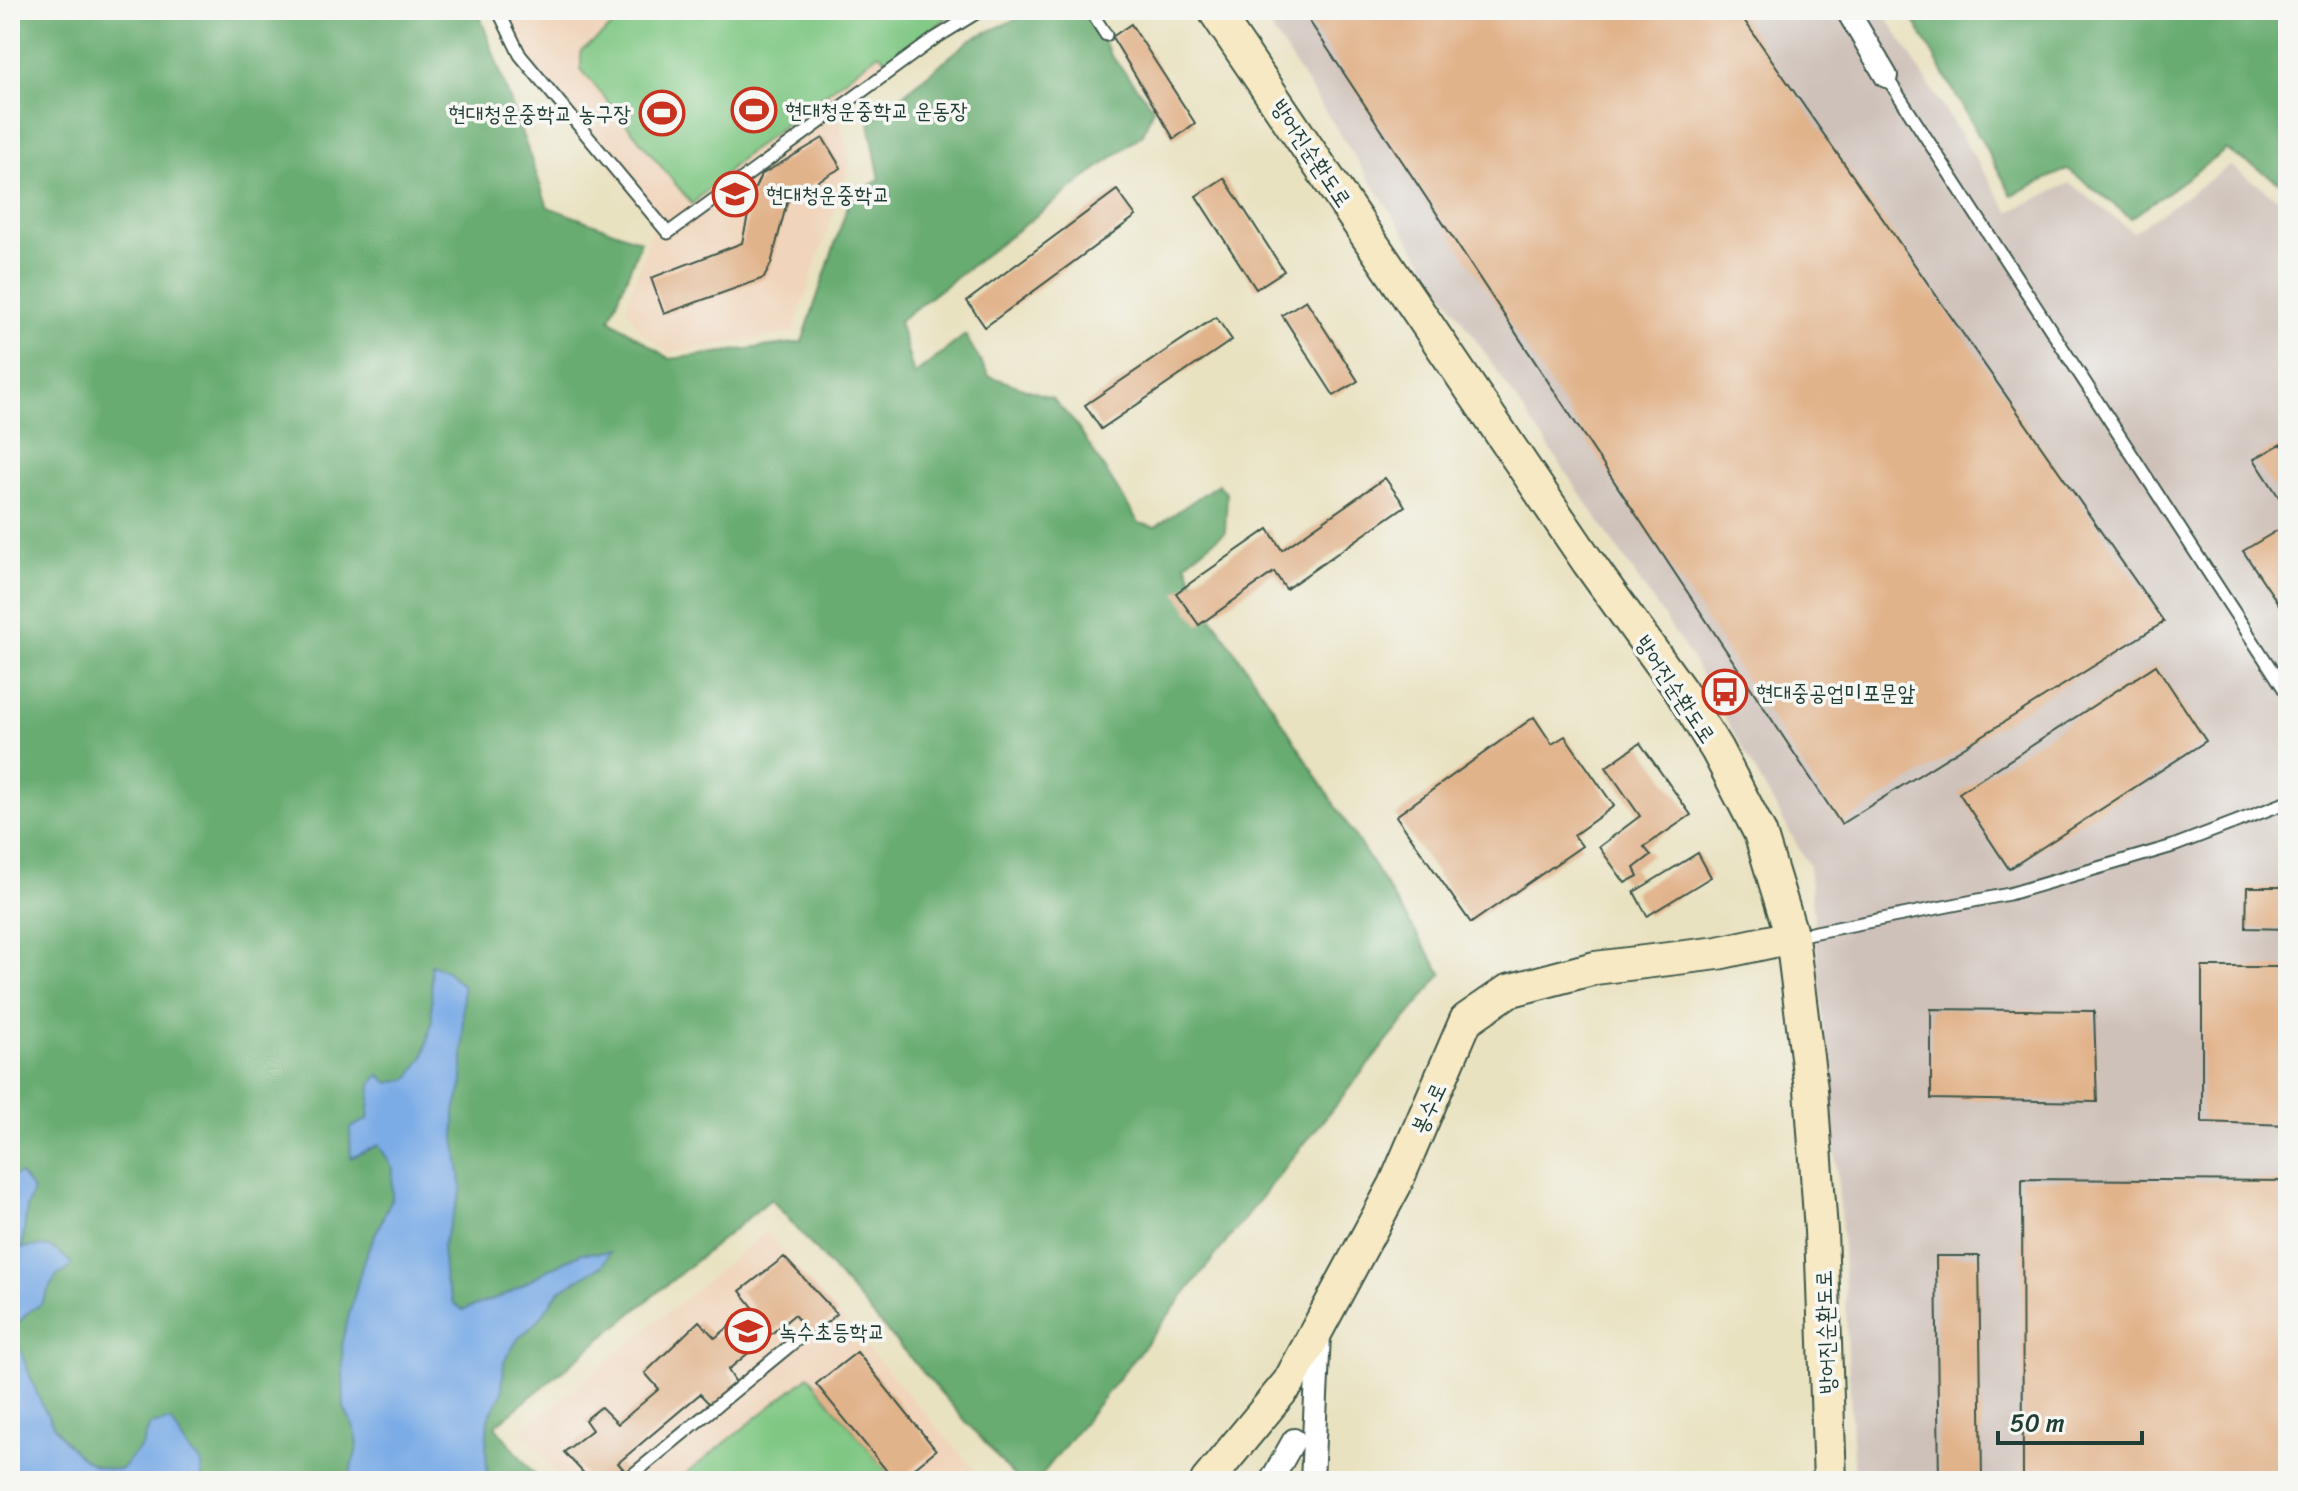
<svg xmlns="http://www.w3.org/2000/svg" width="2298" height="1491" font-family="Sriracha,'Poor Story',sans-serif">
	<rect width="100%" height="100%" fill="#f6f6f2"/>
	<filter id="ink" filterUnits="userSpaceOnUse"><feTurbulence type="fractalNoise" baseFrequency=".0125" numOctaves="2"/><feDisplacementMap in="SourceGraphic" scale="16" xChannelSelector="R" yChannelSelector="G"/><feConvolveMatrix kernelMatrix="1 2 1 2 8 2 1 2 1" color-interpolation-filters="sRGB"/></filter>
	<filter id="wash" filterUnits="userSpaceOnUse"><feTurbulence type="fractalNoise" baseFrequency=".006" numOctaves="4" result="noise"/><feDisplacementMap in="SourceGraphic" scale="32" xChannelSelector="R" yChannelSelector="G"/><feGaussianBlur stdDeviation="1.8" result="paint"/><feColorMatrix in="noise" values="0 0 0 0 0 0 0 0 0 0 0 0 0 0 0 0 0 1.4 0 .05"/><feComposite in="paint" operator="in"/></filter>
	<g filter="url(#wash)">
		<rect width="100%" height="100%" fill="#e9e2c1"/>
		<g fill="#f0d5bc">
			<polygon points="490,10 962,10 834,96 850,164 793,332 669,353 641,332 626,307 654,224"/>
			<polygon points="766,1232 979,1475 984,1481 563,1481 522,1431"/>
		</g>
		<polygon fill="#cec1b9" points="1259,10 1882,10 2009,212 2070,183 2133,232 2230,166 2288,205 2288,1481 1854,1481 1842,1230 1809,866 1691,657 1440,287"/>
		<g fill="#7fc783" stroke="#4f825c" stroke-width="2">
			<polygon points="634,10 956,10 891,64 879,53 744,156 692,204 581,69 581,51"/>
			<polygon points="809,1376 895,1481 677,1481"/>
		</g>
		<g fill="#67ac71" stroke="#437452" stroke-width="2">
			<polygon points="10,10 478,10 548,207 641,241 610,319 670,359 802,342 850,199 880,179 869,123 971,39 1028,14 1088,10 1110,54 1153,108 1143,134 899,321 914,375 965,335 989,376 1052,398 1075,423 1139,523 1155,527 1218,484 1227,494 1225,532 1186,563 1202,603 1271,704 1442,974 1303,1145 1037,1481 1018,1481 771,1199 495,1426 540,1481 10,1481"/>
			<polygon points="1908,10 2288,10 2288,187 2226,150 2131,218 2068,169 2012,195"/>
		</g>
		<g fill="#7bace6" stroke="#4d748d" stroke-width="2">
			<polygon points="431,964 447,971 463,986 463,1083 455,1111 455,1138 462,1189 442,1247 445,1281 454,1303 463,1310 507,1294 549,1269 582,1253 610,1252 603,1265 559,1291 539,1320 518,1339 504,1362 502,1393 488,1419 486,1451 488,1481 348,1481 358,1444 355,1430 344,1408 342,1341 364,1259 392,1198 393,1169 379,1145 351,1158 350,1128 368,1119 371,1085 379,1075 389,1083 408,1079 424,1056 432,1021"/>
			<path d="M20 1174 33 1190 27 1207 22 1248C47 1244 54 1245 72 1264L67 1271 57 1275 41 1304 27 1313 13 1329C30 1375 48 1443 95 1466 102 1469 112 1469 120 1470L142 1446 150 1425 171 1421C178 1430 180 1437 185 1445 196 1464 202 1450 202 1481H10V1176Z"/>
		</g>
		<g id="blocks">
			<g fill="#e1b38b">
				<polygon points="1302,10 1737,10 2164,622 1841,824"/>
				<polygon points="1131,24 1195,123 1174,139 1112,37"/>
				<polygon points="823,138 841,168 795,194 787,202 771,264 764,278 664,314 651,278 742,243 753,192 761,175"/>
				<polygon points="1224,178 1284,271 1256,289 1196,196"/>
				<polygon points="1117,190 1136,216 985,327 967,301"/>
				<polygon points="1306,300 1358,381 1334,396 1282,315"/>
				<polygon points="1216,317 1232,340 1101,429 1085,405"/>
				<polygon points="2281,444 2288,453 2288,511 2254,459"/>
				<polygon points="1385,478 1405,506 1286,589 1274,572 1199,625 1176,593 1268,529 1282,550"/>
				<polygon points="2288,524 2288,618 2243,551"/>
				<polygon points="2156,665 2206,741 2009,869 1959,793"/>
				<polygon points="1534,717 1552,744 1565,736 1614,806 1574,835 1582,846 1471,923 1396,816"/>
				<polygon points="1640,743 1691,815 1644,847 1651,855 1634,868 1638,876 1625,883 1599,847 1640,816 1606,767"/>
				<polygon points="1698,853 1711,877 1647,916 1634,892"/>
				<polygon points="2247,887 2288,887 2288,929 2246,928"/>
				<polygon points="2202,967 2288,967 2288,1125 2202,1122"/>
				<polygon points="1931,1009 2094,1011 2097,1102 1931,1099"/>
				<polygon points="2022,1179 2288,1181 2288,1481 2023,1481"/>
				<polygon points="1936,1256 1979,1256 1982,1481 1939,1481"/>
				<polygon points="784,1257 837,1314 812,1335 794,1315 728,1370 740,1389 715,1410 700,1394 618,1463 625,1471 613,1481 591,1481 564,1452 592,1430 585,1420 601,1407 618,1424 659,1389 645,1373 699,1321 715,1338 753,1307 740,1291"/>
				<polygon points="857,1352 936,1450 898,1481 895,1481 816,1384"/>
			</g>
		</g>
	</g>
	<g filter="url(#ink)">
		<use href="#blocks" fill-opacity="0" stroke="#3d5649" stroke-width="2"/>
		<g fill="none" stroke-linecap="round" stroke-linejoin="round">
			<g stroke="#3d5649" stroke-width="15">
				<g id="lane">
					<polyline points="498,10 520,55 668,233 934,39 981,10"/>
					<polyline points="1090,10 1106,35"/>
					<polyline points="1886,76 2288,695"/>
					<polyline points="1796,936 2009,894 2173,846 2288,802"/>
					<polyline points="625,1481 798,1339"/>
				</g>
			</g>
			<g stroke="#3d5649" stroke-width="26">
				<g id="street">
					<polyline points="1847,10 1886,76"/>
					<polyline points="1271,1481 1294,1440"/>
					<polyline points="1312,1481 1319,1334"/>
				</g>
			</g>
			<g stroke="#3d5649" stroke-width="36">
				<g id="secondary">
					<polyline points="1214,10 1588,562 1680,690 1717,750 1760,833 1792,937 1811,1089 1821,1231 1830,1481"/>
					<polyline points="1207,1481 1289,1382 1395,1185 1466,1020 1508,991 1595,968 1718,953 1792,937"/>
				</g>
			</g>
			<use href="#lane" stroke="#fff" stroke-width="11"/>
			<use href="#street" stroke="#fff" stroke-width="22"/>
			<use href="#secondary" stroke="#f6e9c3" stroke-width="32"/>
		</g>
	</g>
	<defs>
		<g id="stadium-ring" transform="scale(2.3)"><circle r="9.5" fill="#f6f6f2" stroke="#c8321e" stroke-width="1.5"/><path d="M0-5a6.5 5 0 1 0 0 10a6.5 5 0 1 0 0-10ZM-3.5-1.8h7v3.6h-7Z" fill="#c8321e"/></g>
		<g id="school-ring" transform="scale(2.3)"><circle r="9.5" fill="#f6f6f2" stroke="#c8321e" stroke-width="1.5"/><path d="M0-5L7-2L0 1L-7-2ZM-4 1L0 2.5L4 1V4Q0 6-4 4Z" fill="#c8321e"/></g>
		<g id="bus-ring" transform="scale(2.3)"><circle r="9.5" fill="#f6f6f2" stroke="#c8321e" stroke-width="1.5"/><path d="M-5-6H5V4H4V6H2V4H-2V6H-4V4H-5ZM-3.5-4V0h7V-4ZM-3.5 1.2v1.5H-2V1.2ZM2 1.2v1.5H3.5V1.2Z" fill="#c8321e"/></g>
	</defs>
	<g fill-rule="evenodd">
		<use href="#stadium-ring" x="754" y="110"/>
		<use href="#stadium-ring" x="662" y="113"/>
		<use href="#school-ring" x="735" y="194"/>
		<use href="#bus-ring" x="1725" y="692"/>
		<use href="#school-ring" x="748" y="1331"/>
	</g>
	<g text-anchor="middle" stroke-width="7" stroke-linejoin="round" paint-order="stroke">
		<g font-size="22" fill="#1f3d34" stroke="#f6f6f2" text-anchor="start">
			<text x="785" y="118">현대청운중학교 운동장</text>
			<text x="631" y="121" text-anchor="end">현대청운중학교 농구장</text>
			<text x="766" y="202">현대청운중학교</text>
			<text x="1756" y="700">현대중공업미포문앞</text>
			<text x="779" y="1339">녹수초등학교</text>
		</g>
		<g font-size="22" fill="#1f3d34" stroke="#f6f6f2">
			<text transform="translate(1312 153) rotate(56)" y="8">방어진순환도로</text>
			<text transform="translate(1676 689) rotate(56)" y="8">방어진순환도로</text>
			<text transform="translate(1428 1108) rotate(-65)" y="8">봉수로</text>
			<text transform="translate(1825 1332) rotate(-92)" y="8">방어진순환도로</text>
		</g>
	</g>
	<rect width="2298" height="1491" fill="none" stroke="#f6f6f2" stroke-width="40"/>
	<path d="M1998 1431v12h144v-12" fill="none" stroke="#1f3d34" stroke-width="4"/>
	<text x="2010" y="1431" font-size="24" fill="#1f3d34" stroke="#f6f6f2" stroke-width="6" paint-order="stroke">50 m</text>
</svg>
